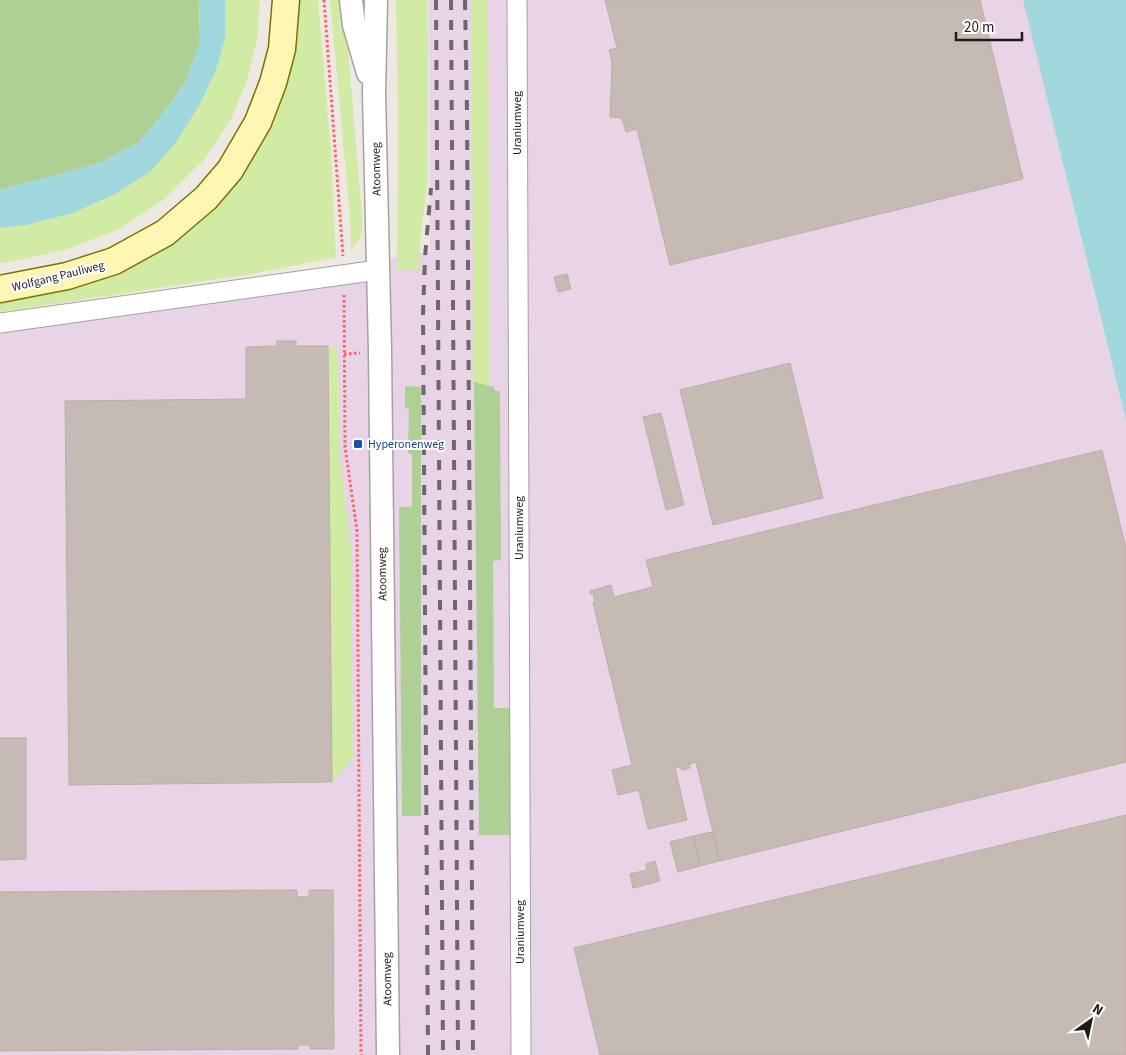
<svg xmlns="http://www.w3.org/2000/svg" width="1126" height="1055" font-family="'Source Sans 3',sans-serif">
	<rect width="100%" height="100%" fill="#eee8e2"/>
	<polygon fill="#e8d3e7" points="429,0 1024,0 1080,236 1126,422 1126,1055 0,1055 0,323 430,252"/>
	<g fill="#d1eba4">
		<polygon points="225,0 260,0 257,39 247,80 232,117 204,160 162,201 119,229 68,249 24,259 0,263 0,228 27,225 73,213 177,141 200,104 216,70 225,39"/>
		<polygon points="295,0 318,0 331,153 336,257 252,274 0,312 0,295 45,288 214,201"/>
		<polygon points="330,0 344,0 362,217 362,234 351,250 350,216"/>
		<polygon points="396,0 428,0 428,177 421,235 419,269 397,270 398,120"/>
		<polygon points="471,0 488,0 490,387 474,382"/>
		<polygon points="328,346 338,347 340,459 351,546 353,759 332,782"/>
	</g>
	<g fill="#aed094">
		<polygon points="0,0 199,0 200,43 186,81 166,110 139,142 101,163 0,190"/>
		<polygon points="474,382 494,387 495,391 500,391 501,560 493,561 494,708 510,708 510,835 479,835"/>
		<polygon points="405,386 421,387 421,816 402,816 399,507 412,507 412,454 408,453 409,409 405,408"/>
	</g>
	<g fill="#a0d8de">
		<polygon points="199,0 225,0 225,39 216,70 200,104 177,141 151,171 117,193 73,213 27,225 0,228 0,190 101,163 139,142 166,110 186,81 200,43"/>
		<polygon points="1023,0 1126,0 1126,421"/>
	</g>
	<g fill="#c6bab5" stroke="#c1aca3">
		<polygon points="605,0 980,0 1023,179 670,265 637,129 626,132 622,118 610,117 612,63 609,50 617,48"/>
		<polygon points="567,274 571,289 558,292 554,277"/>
		<polygon points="277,341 296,341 296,346 328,346 332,782 69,785 65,401 246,399 246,347 277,346"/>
		<polygon points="790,363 823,498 713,525 680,390"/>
		<polygon points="661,413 684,505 666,510 643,417"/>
		<polygon points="1102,450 1126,548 1126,762 720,861 696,762 689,764 690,768 682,770 681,766 675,768 687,820 648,829 639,790 618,795 612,770 632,765 593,603 595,603 593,593 590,594 590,591 611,585 614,597 653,587 646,560"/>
		<polygon points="0,738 26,738 26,859 0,860"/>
		<polygon points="1126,815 1126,1055 600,1055 574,948"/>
		<polygon points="712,832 719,861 700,866 693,836"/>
		<polygon points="693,836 700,866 678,872 670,842"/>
		<polygon points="655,861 660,881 633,888 630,874 647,870 646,864"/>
		<polygon points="297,890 297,897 309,897 309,890 333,890 334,1049 310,1049 310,1045 298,1045 298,1049 0,1051 0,892"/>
	</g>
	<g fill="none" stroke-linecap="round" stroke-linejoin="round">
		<g stroke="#a3a3a3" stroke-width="21">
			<g id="minor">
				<polyline points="517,0 521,1055"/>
				<polyline points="0,323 378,270"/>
			</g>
		</g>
		<g stroke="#a3a3a3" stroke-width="25">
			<g id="tertiary">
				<polyline points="351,0 354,25 368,73"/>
				<polyline points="376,0 374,94 380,351 388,1055"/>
			</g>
		</g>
		<g stroke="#777400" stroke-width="29">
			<polyline id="secondary" points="0,289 67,276 114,261 165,233 206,198 230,170 258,122 273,83 282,49 286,0"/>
		</g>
		<g stroke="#ff6266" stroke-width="3" stroke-dasharray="2.5 2.5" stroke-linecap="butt">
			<polyline points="324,0 343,256"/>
			<polyline points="344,295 345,447 357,531 361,1055"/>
			<polyline points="344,354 360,353"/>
		</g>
		<use href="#minor" stroke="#fff" stroke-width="19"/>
		<use href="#tertiary" stroke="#fff" stroke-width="22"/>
		<use href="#secondary" stroke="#fcf6b2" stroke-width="26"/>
		<g stroke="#6a6a6a" stroke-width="4" stroke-dasharray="10 10" stroke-linecap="butt">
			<polyline points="436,0 443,1055"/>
			<polyline points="451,0 458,1055"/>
			<polyline points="465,0 467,112 473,1055"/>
			<polyline points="428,1055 423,315 425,257 431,188"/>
		</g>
	</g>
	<rect fill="#1a4fb4" stroke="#fff" stroke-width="2" x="353" y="439" width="10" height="10" rx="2.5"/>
	<g text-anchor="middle" stroke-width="4" stroke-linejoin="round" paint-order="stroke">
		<g font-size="12" fill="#1c1c1c" stroke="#fff">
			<text transform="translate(517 123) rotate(-90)" y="4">Uraniumweg</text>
			<text transform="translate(376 169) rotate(-91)" y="4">Atoomweg</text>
			<text transform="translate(58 276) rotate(-14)" y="4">Wolfgang Pauliweg</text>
			<text transform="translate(519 528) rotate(-90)" y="4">Uraniumweg</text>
			<text transform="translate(382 574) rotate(-91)" y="4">Atoomweg</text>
			<text transform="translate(520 932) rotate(-90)" y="4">Uraniumweg</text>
			<text transform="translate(387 979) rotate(-91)" y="4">Atoomweg</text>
		</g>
		<g font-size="12" fill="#164399" stroke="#fff" text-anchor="start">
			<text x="368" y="448">Hyperonenweg</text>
		</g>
	</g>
	<g transform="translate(1091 1020) rotate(33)" stroke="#ffffff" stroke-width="4" paint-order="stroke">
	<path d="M0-4L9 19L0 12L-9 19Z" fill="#1c1c1c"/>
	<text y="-8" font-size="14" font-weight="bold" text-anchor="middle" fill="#1c1c1c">N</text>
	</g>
	<path d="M956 32v8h66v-8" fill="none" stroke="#1c1c1c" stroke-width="2.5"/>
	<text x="964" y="32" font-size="15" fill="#1c1c1c" stroke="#ffffff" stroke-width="4" paint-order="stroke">20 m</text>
</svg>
